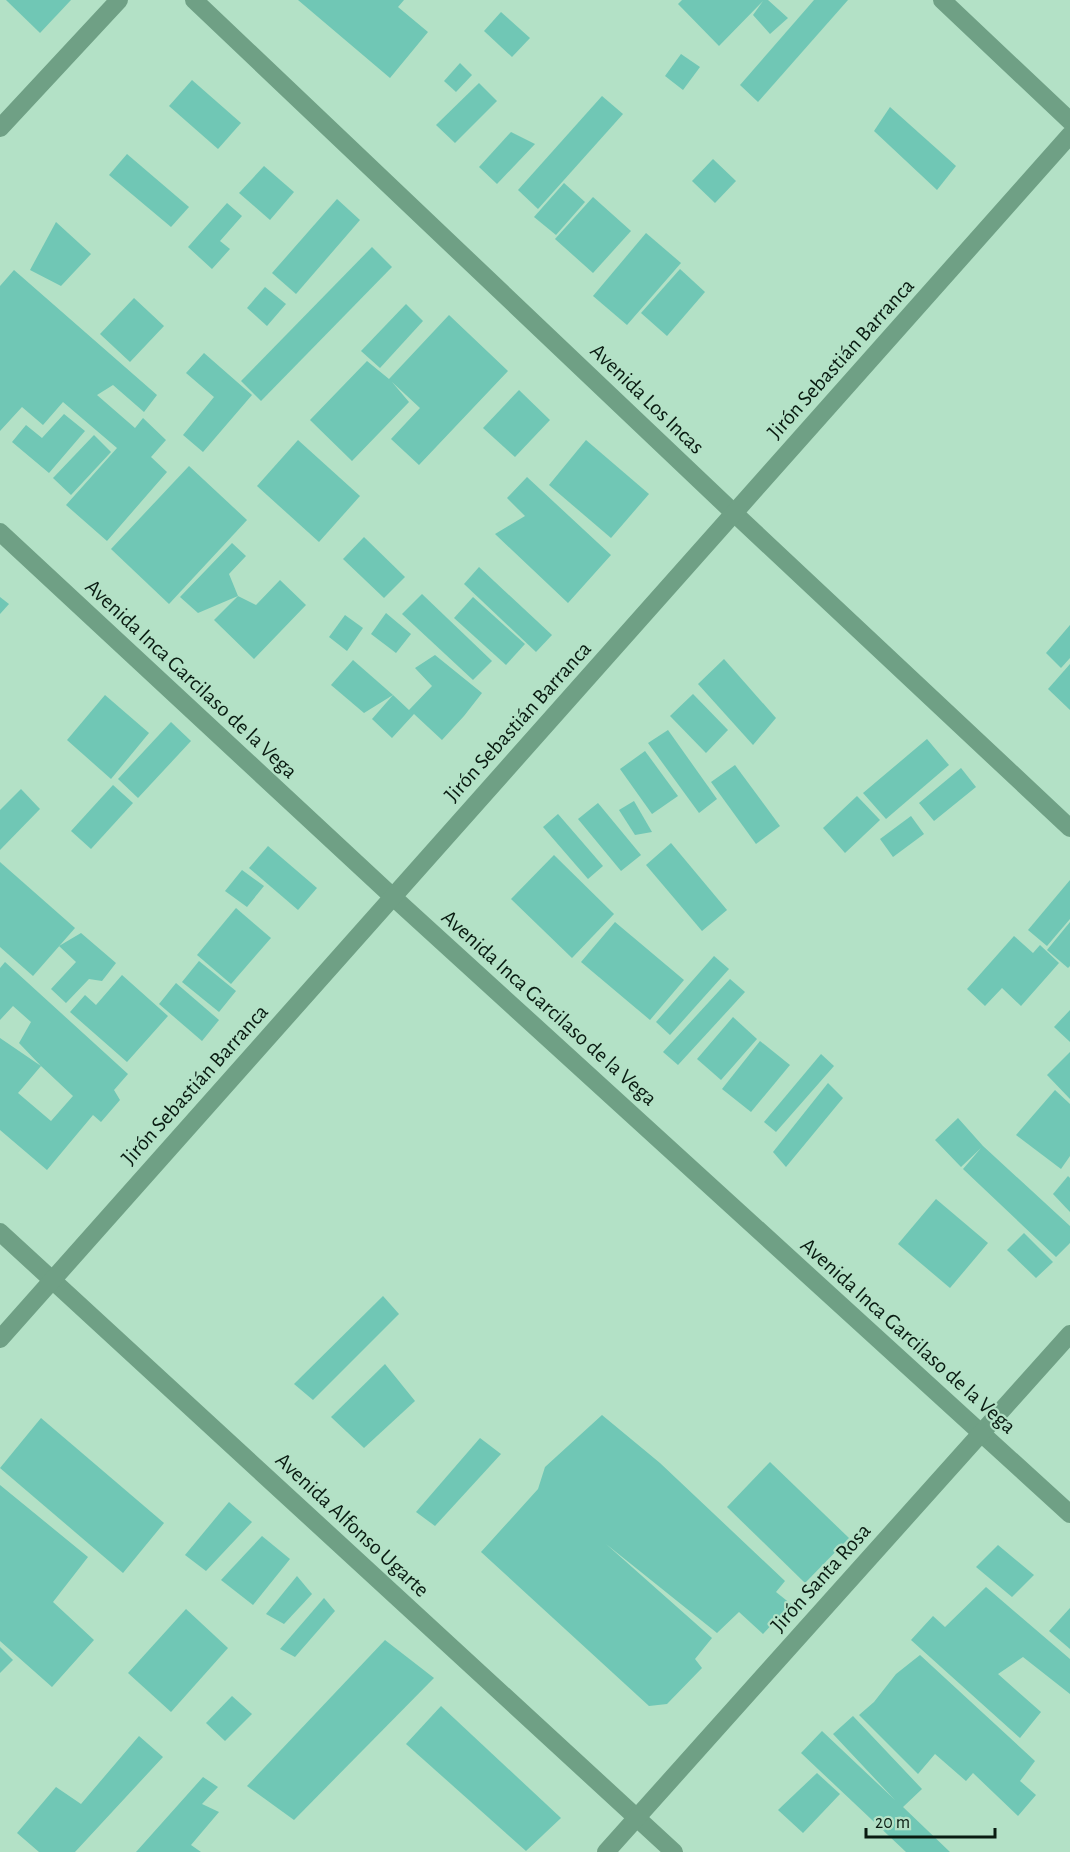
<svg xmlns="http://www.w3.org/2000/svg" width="1070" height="1852" font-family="'Alegreya Sans',sans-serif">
	<rect width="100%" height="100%" fill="#b3e1c6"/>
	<g fill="#70c7b5" fill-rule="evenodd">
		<polygon points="6,0 71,0 40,33"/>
		<polygon points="298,0 404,0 398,7 428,32 390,78"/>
		<polygon points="682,0 768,0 788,18 770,34 753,15 763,1 719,46 678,4"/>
		<polygon points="814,0 848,0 758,102 740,85"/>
		<polygon points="501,12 530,38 512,57 484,31"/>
		<polygon points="681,54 700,67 683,90 665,76"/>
		<polygon points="460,63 472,75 456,92 444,81"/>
		<polygon points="192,80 241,123 218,149 169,106"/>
		<polygon points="479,83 497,101 455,143 436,125"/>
		<polygon points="602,96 623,114 538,209 518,190"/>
		<polygon points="890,107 956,166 937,190 874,131"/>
		<polygon points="511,132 535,144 497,184 479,167"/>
		<polygon points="127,154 189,207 171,227 109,175"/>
		<polygon points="713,159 736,181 715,203 692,181"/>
		<polygon points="264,166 294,192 270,220 239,193"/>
		<polygon points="564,183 585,202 556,235 534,217"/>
		<polygon points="593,197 631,231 593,273 555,239"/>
		<polygon points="337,199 360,220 296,294 272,273"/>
		<polygon points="227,203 242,216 220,241 230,249 212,269 188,247"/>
		<polygon points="56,222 91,254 61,286 30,270"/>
		<polygon points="646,233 681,263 627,325 593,296"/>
		<polygon points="372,247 392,267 261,401 241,381"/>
		<polygon points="680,269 705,292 667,336 641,313"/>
		<polygon points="14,270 157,395 144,412 113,385 97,395 135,428 143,418 166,440 151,457 167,472 107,541 66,505 117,448 63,402 43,425 22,407 0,431 0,286"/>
		<polygon points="265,287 286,304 267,326 247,308"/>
		<polygon points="134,298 164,326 130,362 100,334"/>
		<polygon points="406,304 423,321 380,368 361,351"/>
		<polygon points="449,315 508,371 419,465 391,439 420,408 392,382 409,402 352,461 310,420 367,361 389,379"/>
		<polygon points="204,353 252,395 203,452 183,435 214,397 186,373"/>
		<polygon points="519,390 550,420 515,457 483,428"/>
		<polygon points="64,414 85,431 49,473 12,442 26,425 42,438"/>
		<polygon points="94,435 111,452 71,495 53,478"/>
		<polygon points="298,440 360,496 319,542 257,486"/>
		<polygon points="586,440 649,494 611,538 549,485"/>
		<polygon points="189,466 247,520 169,604 111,549"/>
		<polygon points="527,477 611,555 568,603 495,534 525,516 507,498"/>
		<polygon points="364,537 405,577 384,598 343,559"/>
		<polygon points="232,543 246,556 229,574 238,596 198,613 180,597"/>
		<polygon points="479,567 552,635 536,652 464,584"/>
		<polygon points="280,580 306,605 254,659 214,620 238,596 256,605"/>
		<polygon points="422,594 492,661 473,680 402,614"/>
		<polygon points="0,597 9,604 0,614"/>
		<polygon points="473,597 525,644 506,665 454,618"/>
		<polygon points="386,613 411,634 396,653 371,634"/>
		<polygon points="345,615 363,628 347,651 329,637"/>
		<polygon points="1070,625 1070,658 1061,668 1046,653"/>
		<polygon points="435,655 482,693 464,716 442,740 414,714 392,738 372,719 393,695 409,710 432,686 415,668"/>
		<polygon points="724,659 776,718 753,745 698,684"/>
		<polygon points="353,660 393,695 364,713 331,685"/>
		<polygon points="1070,664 1070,710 1048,689"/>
		<polygon points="693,694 728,730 706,753 670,716"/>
		<polygon points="105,695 149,733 111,779 67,740"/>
		<polygon points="171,722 191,741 138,798 118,779"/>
		<polygon points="668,730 717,799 699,813 648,743"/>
		<polygon points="927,739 949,765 886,819 863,793"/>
		<polygon points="645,751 678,796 652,814 620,769"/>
		<polygon points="735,765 780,826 756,844 711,782"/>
		<polygon points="961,768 976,787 934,821 919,803"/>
		<polygon points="113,785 133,803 91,849 71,831"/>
		<polygon points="21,789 40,809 0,850 0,810"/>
		<polygon points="857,796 880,820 845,853 823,828"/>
		<polygon points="634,801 652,832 635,835 619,810"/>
		<polygon points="598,803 641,855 621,871 578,819"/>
		<polygon points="558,814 603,866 588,879 543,827"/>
		<polygon points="911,816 924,834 893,857 880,839"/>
		<polygon points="671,843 727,910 702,931 646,865"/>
		<polygon points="268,846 317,888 298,910 249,868"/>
		<polygon points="554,855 614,914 572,958 511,899"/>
		<polygon points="0,862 75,928 33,976 0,947"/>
		<polygon points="242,870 264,886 247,907 225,891"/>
		<polygon points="1070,880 1070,919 1047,946 1028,930"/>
		<polygon points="236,908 271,938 231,984 197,955"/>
		<polygon points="615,922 684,980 650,1020 581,962"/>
		<polygon points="1070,922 1070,966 1068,968 1047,950"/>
		<polygon points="81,933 116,963 102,981 89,979 66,1003 51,989 76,962 59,946"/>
		<polygon points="1014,936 1033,953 1040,945 1059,963 1021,1006 1002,988 985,1006 967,989"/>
		<polygon points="714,956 729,969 670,1035 656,1022"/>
		<polygon points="199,961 236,991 219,1012 182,982"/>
		<path d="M5 962 128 1074 114 1090 120 1100 101 1122 93 1115 47 1170 0 1130V1038L41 1066 19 1043 31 1022 13 1006 0 1020V968ZM41 1066 73 1096 51 1121 18 1093Z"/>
		<polygon points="122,975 168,1016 127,1062 70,1012 85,995 96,1005"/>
		<polygon points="730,979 745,992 678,1065 663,1052"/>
		<polygon points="176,983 219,1020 202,1041 159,1004"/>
		<polygon points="1070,1010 1070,1042 1054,1027"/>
		<polygon points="733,1017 757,1039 721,1080 697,1059"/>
		<polygon points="760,1041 790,1065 751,1112 722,1089"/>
		<polygon points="1070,1052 1070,1099 1047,1075"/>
		<polygon points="821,1054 834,1066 776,1132 764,1122"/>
		<polygon points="828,1083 843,1098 786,1167 773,1152"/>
		<polygon points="1055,1090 1070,1104 1070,1156 1061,1169 1016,1135"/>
		<polygon points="958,1118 983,1146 1070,1226 1070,1243 1056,1257 963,1169 981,1148 961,1167 935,1140"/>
		<polygon points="1068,1176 1070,1178 1070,1212 1053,1194"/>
		<polygon points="936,1199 988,1243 950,1288 898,1244"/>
		<polygon points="1024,1233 1053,1262 1036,1278 1007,1250"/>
		<polygon points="383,1296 399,1314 313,1400 294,1384"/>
		<polygon points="385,1364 415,1401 364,1448 331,1417"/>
		<polygon points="602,1415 660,1463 785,1581 776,1592 791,1604 763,1634 739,1612 717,1633 606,1544 712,1638 695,1659 702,1668 667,1704 649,1706 481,1552 538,1489 545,1467"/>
		<polygon points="41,1418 164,1523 123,1573 0,1468"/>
		<polygon points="480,1438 501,1454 435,1526 416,1512"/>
		<polygon points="770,1462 849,1538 805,1583 727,1507"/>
		<polygon points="0,1485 88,1557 53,1602 94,1640 52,1687 0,1641"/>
		<polygon points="229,1502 252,1522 206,1571 185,1555"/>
		<polygon points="262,1536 290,1559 253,1605 221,1580"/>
		<polygon points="998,1545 1034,1575 1012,1597 976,1567"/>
		<polygon points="297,1576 312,1594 284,1624 266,1614"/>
		<polygon points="986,1587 1070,1659 1070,1694 1023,1657 998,1674 1041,1712 1020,1738 911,1640 933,1616 945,1627"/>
		<polygon points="324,1598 335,1611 295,1657 280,1649"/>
		<polygon points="1070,1608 1070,1649 1049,1631"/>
		<polygon points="186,1609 228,1648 171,1712 128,1673"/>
		<polygon points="385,1640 434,1678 294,1820 247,1786"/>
		<polygon points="0,1647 13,1660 0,1673"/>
		<polygon points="920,1655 1035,1761 1020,1781 1036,1795 1018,1816 973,1773 966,1781 935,1754 918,1774 859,1715 874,1702 896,1674"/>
		<polygon points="232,1696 252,1714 225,1741 206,1723"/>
		<polygon points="441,1706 561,1818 526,1851 406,1744"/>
		<polygon points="853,1716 922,1789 903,1807 950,1852 906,1852 801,1753 822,1731 895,1800 833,1734"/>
		<polygon points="139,1736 163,1757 75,1852 39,1852 17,1833 56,1787 81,1804"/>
		<polygon points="817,1773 840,1794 803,1833 778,1810"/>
		<polygon points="203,1777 218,1787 202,1804 219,1812 191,1845 201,1852 136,1852"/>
	</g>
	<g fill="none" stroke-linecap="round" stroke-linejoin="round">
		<g stroke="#6fa085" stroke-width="18">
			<polyline points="194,0 734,513 1070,828"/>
			<polyline points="942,0 1070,121"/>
			<polyline points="0,128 119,0"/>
			<polyline points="0,532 393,897 1070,1514"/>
			<polyline points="0,1232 674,1852"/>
			<polyline points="0,1339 1070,135"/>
			<polyline points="606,1852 1070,1334"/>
		</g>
	</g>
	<g text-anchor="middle" stroke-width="4.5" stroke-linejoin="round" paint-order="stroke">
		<g font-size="22" fill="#091b11" stroke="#b3e1c6">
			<text transform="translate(840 358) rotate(-48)" y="8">Jirón Sebastián Barranca</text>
			<text transform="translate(648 398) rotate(44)" y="8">Avenida Los Incas</text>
			<text transform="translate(192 678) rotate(43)" y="8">Avenida Inca Garcilaso de la Vega</text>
			<text transform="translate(517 721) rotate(-48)" y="8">Jirón Sebastián Barranca</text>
			<text transform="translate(550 1007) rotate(42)" y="8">Avenida Inca Garcilaso de la Vega</text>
			<text transform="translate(194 1084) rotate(-48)" y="8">Jirón Sebastián Barranca</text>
			<text transform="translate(909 1335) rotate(42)" y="8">Avenida Inca Garcilaso de la Vega</text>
			<text transform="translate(353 1524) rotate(43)" y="8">Avenida Alfonso Ugarte</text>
			<text transform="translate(820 1577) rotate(-48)" y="8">Jirón Santa Rosa</text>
		</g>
	</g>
	<path d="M866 1828v9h129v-9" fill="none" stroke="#091b11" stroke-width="3"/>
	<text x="875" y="1828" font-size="18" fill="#091b11" stroke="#b3e1c6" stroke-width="4.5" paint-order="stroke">20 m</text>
</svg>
